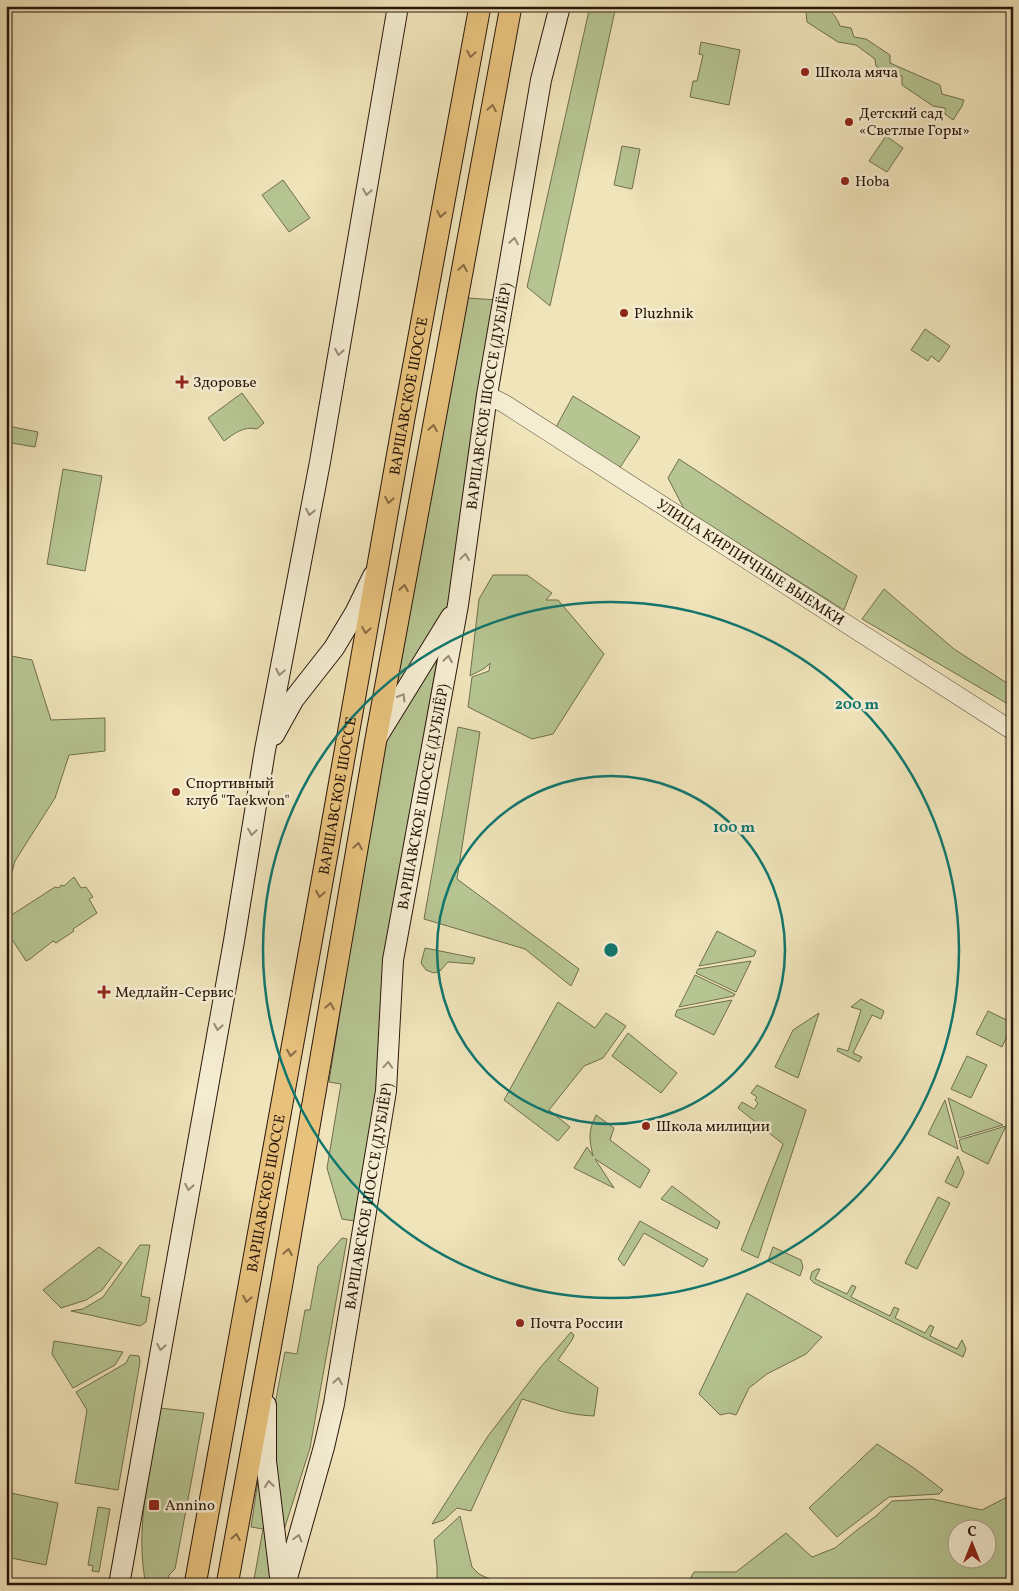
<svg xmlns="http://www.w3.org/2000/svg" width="1019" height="1591" font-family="Vollkorn,serif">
	<rect width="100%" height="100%" fill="#f0e4ba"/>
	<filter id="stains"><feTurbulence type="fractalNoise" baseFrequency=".004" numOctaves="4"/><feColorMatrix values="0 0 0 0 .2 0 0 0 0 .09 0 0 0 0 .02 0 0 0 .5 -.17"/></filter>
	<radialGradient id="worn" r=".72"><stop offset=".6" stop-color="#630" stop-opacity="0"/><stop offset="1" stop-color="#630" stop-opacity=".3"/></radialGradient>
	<g fill="#b6c592" stroke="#706e4e" fill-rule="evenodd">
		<polygon points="590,6 616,6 550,306 527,287"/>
		<path d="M809 6C825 6 834 10 840 26L851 28 854 37 866 39 890 55V63L940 85 942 94 964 100 962 106 953 120 945 114V108L933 106 902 85V76L887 73 876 66 875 59 856 45 838 42 807 22 806 12Z"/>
		<polygon points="701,42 740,50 729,105 690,97 693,81 697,81 703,55 699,54"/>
		<polygon points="886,136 903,148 887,172 869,161"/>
		<polygon points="622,146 640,149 632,189 614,185"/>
		<polygon points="283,180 310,218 289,232 262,195"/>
		<polygon points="467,298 498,300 448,605 391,701"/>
		<polygon points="925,329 950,346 939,362 931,356 928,361 911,350"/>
		<path d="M242 393 264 423 257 429C243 426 235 433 224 441L208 418Z"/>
		<polygon points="573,396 640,437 619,469 555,429"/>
		<polygon points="8,426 38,432 35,447 6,442"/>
		<polygon points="679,459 857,576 844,610 684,509 668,478"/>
		<polygon points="63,469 102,476 85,571 47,564"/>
		<polygon points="493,575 527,575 552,593 546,600 558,600 604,654 553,734 532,739 468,707 472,677 489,671 490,663 485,668 470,676 479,599"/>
		<polygon points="884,589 954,649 1013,687 1013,707 862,619"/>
		<polygon points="440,643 384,964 377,1092 354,1221 342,1219 327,1168 341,1084 329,1082 383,741"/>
		<polygon points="6,655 32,660 51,720 105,718 105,751 69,755 55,798 15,861 12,872 7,924 10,916 55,887 59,888 61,885 64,886 74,877 81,888 86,887 93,897 89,899 97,913 73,929 74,931 56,943 53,941 30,959 26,961 6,930"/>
		<polygon points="458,727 480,732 457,879 579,969 571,986 525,949 424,919"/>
		<polygon points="717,931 756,951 754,956 699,966"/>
		<polygon points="425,948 475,958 473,964 448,962 440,971 434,973 426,970 421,963"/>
		<polygon points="751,961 736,992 696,973 698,969"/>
		<polygon points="695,975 735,994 734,996 679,1007"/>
		<polygon points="861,999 884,1011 881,1019 872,1015 853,1053 862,1057 859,1062 837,1051 838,1048 848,1051 861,1010 851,1007"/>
		<polygon points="732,1000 714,1035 675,1016 677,1010"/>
		<polygon points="558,1002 595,1028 606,1013 626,1026 603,1058 584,1066 549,1110 570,1127 558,1141 504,1100"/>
		<polygon points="988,1011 1013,1023 1002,1047 976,1034"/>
		<polygon points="819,1013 798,1078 775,1067 793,1030"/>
		<polygon points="628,1033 677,1073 661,1093 612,1056"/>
		<polygon points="967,1056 987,1065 971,1098 951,1089"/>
		<polygon points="757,1085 806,1110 758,1258 741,1250 783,1144 738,1108 742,1102 754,1109 758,1103 755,1100 757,1097 751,1093"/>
		<polygon points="948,1098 1003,1125 959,1138"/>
		<polygon points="945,1100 958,1149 928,1134"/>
		<path d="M596 1115 614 1128 610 1140 650 1170 640 1188 595 1159 614 1188 574 1168 587 1147 593 1156C589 1138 588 1132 596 1115Z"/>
		<polygon points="1006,1126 988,1164 962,1151 959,1140"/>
		<polygon points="958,1156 964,1173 957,1188 945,1182"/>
		<polygon points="672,1186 720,1222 717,1229 661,1199"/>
		<polygon points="938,1197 950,1203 917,1269 905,1263"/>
		<polygon points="640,1221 708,1259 703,1267 644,1233 624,1266 618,1259"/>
		<polygon points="342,1238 347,1239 310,1448 284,1530 273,1448 274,1409 285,1352 297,1354 305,1310 310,1310 318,1266"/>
		<polygon points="140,1245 150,1245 141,1296 150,1298 146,1322 140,1326 71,1311 83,1309 103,1297"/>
		<polygon points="99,1247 122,1263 102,1290 86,1300 61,1308 43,1290"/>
		<polygon points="773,1247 801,1260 803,1267 800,1276 768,1261"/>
		<polygon points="817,1269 820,1269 815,1279 847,1294 852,1285 856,1287 851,1297 890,1316 894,1307 899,1309 895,1318 925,1333 930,1325 934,1327 930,1336 957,1349 962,1340 966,1349 963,1357 814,1283 810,1279 812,1272"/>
		<polygon points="747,1293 822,1337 806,1354 767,1374 749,1388 736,1415 729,1413 720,1415 699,1394"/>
		<path d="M571 1332 574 1335 572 1340 558 1360 598 1388 594 1416C565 1415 549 1407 522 1399L471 1511 457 1508 444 1520 432 1524 488 1436 540 1368Z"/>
		<polygon points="54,1341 123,1352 115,1365 73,1388 52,1354"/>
		<polygon points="130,1355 139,1356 140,1362 118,1490 75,1483 87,1410 76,1392 126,1363"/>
		<path d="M160 1408 204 1413 175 1569 169 1575 167 1585H146C134 1528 151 1465 160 1408Z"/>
		<polygon points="877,1444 914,1468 943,1490 939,1494 889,1497 837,1537 809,1508"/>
		<polygon points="260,1468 276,1585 253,1585 263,1529 251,1527"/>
		<polygon points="6,1492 58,1503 46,1565 6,1557"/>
		<path d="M1013 1494V1585H687L694 1572H736L786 1533 812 1557 835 1548 857 1530 876 1516 892 1501 932 1499 982 1510ZM956 1528H986V1558H956Z"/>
		<polygon points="98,1507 110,1509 99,1572 92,1571 93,1566 88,1565"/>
		<polygon points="460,1516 472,1567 479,1574 502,1585 434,1585 437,1582 437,1567 434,1540"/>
	</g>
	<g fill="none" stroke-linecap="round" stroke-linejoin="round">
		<g stroke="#5b4a36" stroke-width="19">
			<g id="tertiary">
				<path id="s1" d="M487 395 505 404 1013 731"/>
			</g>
		</g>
		<g stroke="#29160a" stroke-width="22">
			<g id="secondary">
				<polyline points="274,735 294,699 334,648 355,613 373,576"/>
				<polyline points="377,737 451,617"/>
				<polyline points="266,1405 266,1461 281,1585"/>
				<polyline points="119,1585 234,941 265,750 320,462 398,6"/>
				<path id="s2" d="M285 1585 324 1447 334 1404 386 1091 393 960 458 605 487 395 541 80 560 6"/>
			</g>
		</g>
		<g stroke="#29160a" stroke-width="23">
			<g id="primary">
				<path id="s3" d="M195 1585 327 854 404 418 480 6"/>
				<polyline points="227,1585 282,1283 376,739 511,6"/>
			</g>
		</g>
		<use href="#tertiary" stroke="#f5edd2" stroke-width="18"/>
		<use href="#secondary" stroke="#f5edd2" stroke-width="20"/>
		<use href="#primary" stroke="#e8c27d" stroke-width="21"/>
	</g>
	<defs><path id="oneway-chevron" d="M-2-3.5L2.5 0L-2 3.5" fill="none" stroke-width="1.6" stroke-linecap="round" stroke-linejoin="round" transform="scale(1.25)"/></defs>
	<g stroke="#886c44">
		<use href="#oneway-chevron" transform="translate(471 54) rotate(100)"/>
		<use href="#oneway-chevron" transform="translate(492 108) rotate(-80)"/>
		<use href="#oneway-chevron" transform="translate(441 214) rotate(100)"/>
		<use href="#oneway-chevron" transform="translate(463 268) rotate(-80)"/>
		<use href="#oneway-chevron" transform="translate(433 428) rotate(-80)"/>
		<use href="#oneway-chevron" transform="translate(389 500) rotate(100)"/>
		<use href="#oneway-chevron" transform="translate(404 588) rotate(-80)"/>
		<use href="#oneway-chevron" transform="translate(366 630) rotate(100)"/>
		<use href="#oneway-chevron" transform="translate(358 846) rotate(-80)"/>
		<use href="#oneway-chevron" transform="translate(320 894) rotate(100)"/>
		<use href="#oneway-chevron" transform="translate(330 1006) rotate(-80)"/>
		<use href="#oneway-chevron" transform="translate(291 1053) rotate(100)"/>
		<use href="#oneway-chevron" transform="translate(288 1252) rotate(-80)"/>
		<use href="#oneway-chevron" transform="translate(247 1299) rotate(100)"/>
		<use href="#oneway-chevron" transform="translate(236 1537) rotate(-80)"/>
	</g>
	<g stroke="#998c78">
		<use href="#oneway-chevron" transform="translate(367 192) rotate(99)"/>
		<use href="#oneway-chevron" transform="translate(514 241) rotate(-80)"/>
		<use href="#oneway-chevron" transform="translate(339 352) rotate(100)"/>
		<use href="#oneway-chevron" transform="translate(310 512) rotate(101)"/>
		<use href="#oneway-chevron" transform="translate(465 557) rotate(-82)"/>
		<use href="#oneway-chevron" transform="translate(448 659) rotate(-80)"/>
		<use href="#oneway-chevron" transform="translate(280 672) rotate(101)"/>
		<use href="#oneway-chevron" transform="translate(402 697) rotate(-59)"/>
		<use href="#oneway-chevron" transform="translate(252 832) rotate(99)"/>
		<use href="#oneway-chevron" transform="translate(218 1027) rotate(100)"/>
		<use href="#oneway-chevron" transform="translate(388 1065) rotate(-86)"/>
		<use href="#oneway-chevron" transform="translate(189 1187) rotate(100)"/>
		<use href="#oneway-chevron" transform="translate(161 1347) rotate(100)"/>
		<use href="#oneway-chevron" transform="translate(338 1381) rotate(-81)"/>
		<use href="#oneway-chevron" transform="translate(269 1484) rotate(-97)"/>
		<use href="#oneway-chevron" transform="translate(298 1538) rotate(-74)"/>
	</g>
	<g fill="none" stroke="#0f766e" stroke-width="2.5">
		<circle cx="611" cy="950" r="174"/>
		<circle cx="611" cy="950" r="348"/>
	</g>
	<g fill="#8f2418" stroke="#f5edd2" stroke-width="2">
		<circle cx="805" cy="72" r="5"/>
		<circle cx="849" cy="122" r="5"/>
		<circle cx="845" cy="181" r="5"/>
		<circle cx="624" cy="313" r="5"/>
		<path d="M179.5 374.5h5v5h5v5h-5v5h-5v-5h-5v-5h5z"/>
		<circle cx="176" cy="792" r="5"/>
		<path d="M101.5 984.5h5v5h5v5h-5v5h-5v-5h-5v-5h5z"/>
		<circle cx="646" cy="1126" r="5"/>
		<circle cx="520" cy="1323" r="5"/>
		<rect x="148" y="1499" width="12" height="12" rx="2.5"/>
	</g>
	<g text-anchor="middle" stroke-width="5" stroke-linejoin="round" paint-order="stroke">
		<g font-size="15" fill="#29160a" stroke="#f5edd2" text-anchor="start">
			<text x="815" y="77">Школа мяча</text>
			<text x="859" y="118">Детский сад<tspan x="859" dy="17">«Светлые Горы»</tspan></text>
			<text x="855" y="186">Hoba</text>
			<text x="634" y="318">Pluzhnik</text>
			<text x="193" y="387">Здоровье</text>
			<text x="186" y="788">Спортивный<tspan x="186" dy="17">клуб "Taekwon"</tspan></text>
			<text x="115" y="997">Медлайн-Сервис</text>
			<text x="656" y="1131">Школа милиции</text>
			<text x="530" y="1328">Почта России</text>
			<text x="165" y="1510">Annino</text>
		</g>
		<g font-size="15" fill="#29160a" stroke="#f5edd2">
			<text dy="5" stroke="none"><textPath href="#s3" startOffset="1208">ВАРШАВСКОЕ ШОССЕ</textPath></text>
			<text dy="5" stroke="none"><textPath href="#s2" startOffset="1208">ВАРШАВСКОЕ ШОССЕ (ДУБЛЁР)</textPath></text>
			<text dy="5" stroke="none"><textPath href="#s1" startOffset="312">УЛИЦА КИРПИЧНЫЕ ВЫЕМКИ</textPath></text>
			<text dy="5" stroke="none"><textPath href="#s3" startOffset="802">ВАРШАВСКОЕ ШОССЕ</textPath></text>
			<text dy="5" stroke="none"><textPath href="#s2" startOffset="802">ВАРШАВСКОЕ ШОССЕ (ДУБЛЁР)</textPath></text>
			<text dy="5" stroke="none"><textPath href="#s3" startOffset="398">ВАРШАВСКОЕ ШОССЕ</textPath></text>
			<text dy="5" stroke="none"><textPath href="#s2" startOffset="398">ВАРШАВСКОЕ ШОССЕ (ДУБЛЁР)</textPath></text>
		</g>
	</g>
	<circle cx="611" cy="950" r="8" fill="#0f766e" stroke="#f5edd2" stroke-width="2.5"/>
	<g font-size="15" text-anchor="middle" font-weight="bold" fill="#0f766e" stroke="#f5edd2" stroke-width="5" stroke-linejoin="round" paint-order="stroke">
		<text x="857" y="709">200 m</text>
		<text x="734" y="832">100 m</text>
	</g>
	<rect width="1019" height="1591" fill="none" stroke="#f0e4ba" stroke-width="25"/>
	<rect x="8" y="8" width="1004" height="1576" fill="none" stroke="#29160a" stroke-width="2.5"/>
	<rect x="12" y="12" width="994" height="1566" fill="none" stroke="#29160a"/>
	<g transform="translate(972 1544)"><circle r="24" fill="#f5edd2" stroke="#a39782"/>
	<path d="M0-4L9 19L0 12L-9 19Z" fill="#8f2418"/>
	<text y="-8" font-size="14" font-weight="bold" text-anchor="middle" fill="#29160a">С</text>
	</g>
	<rect width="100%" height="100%" filter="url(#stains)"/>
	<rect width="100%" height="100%" fill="url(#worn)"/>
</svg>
